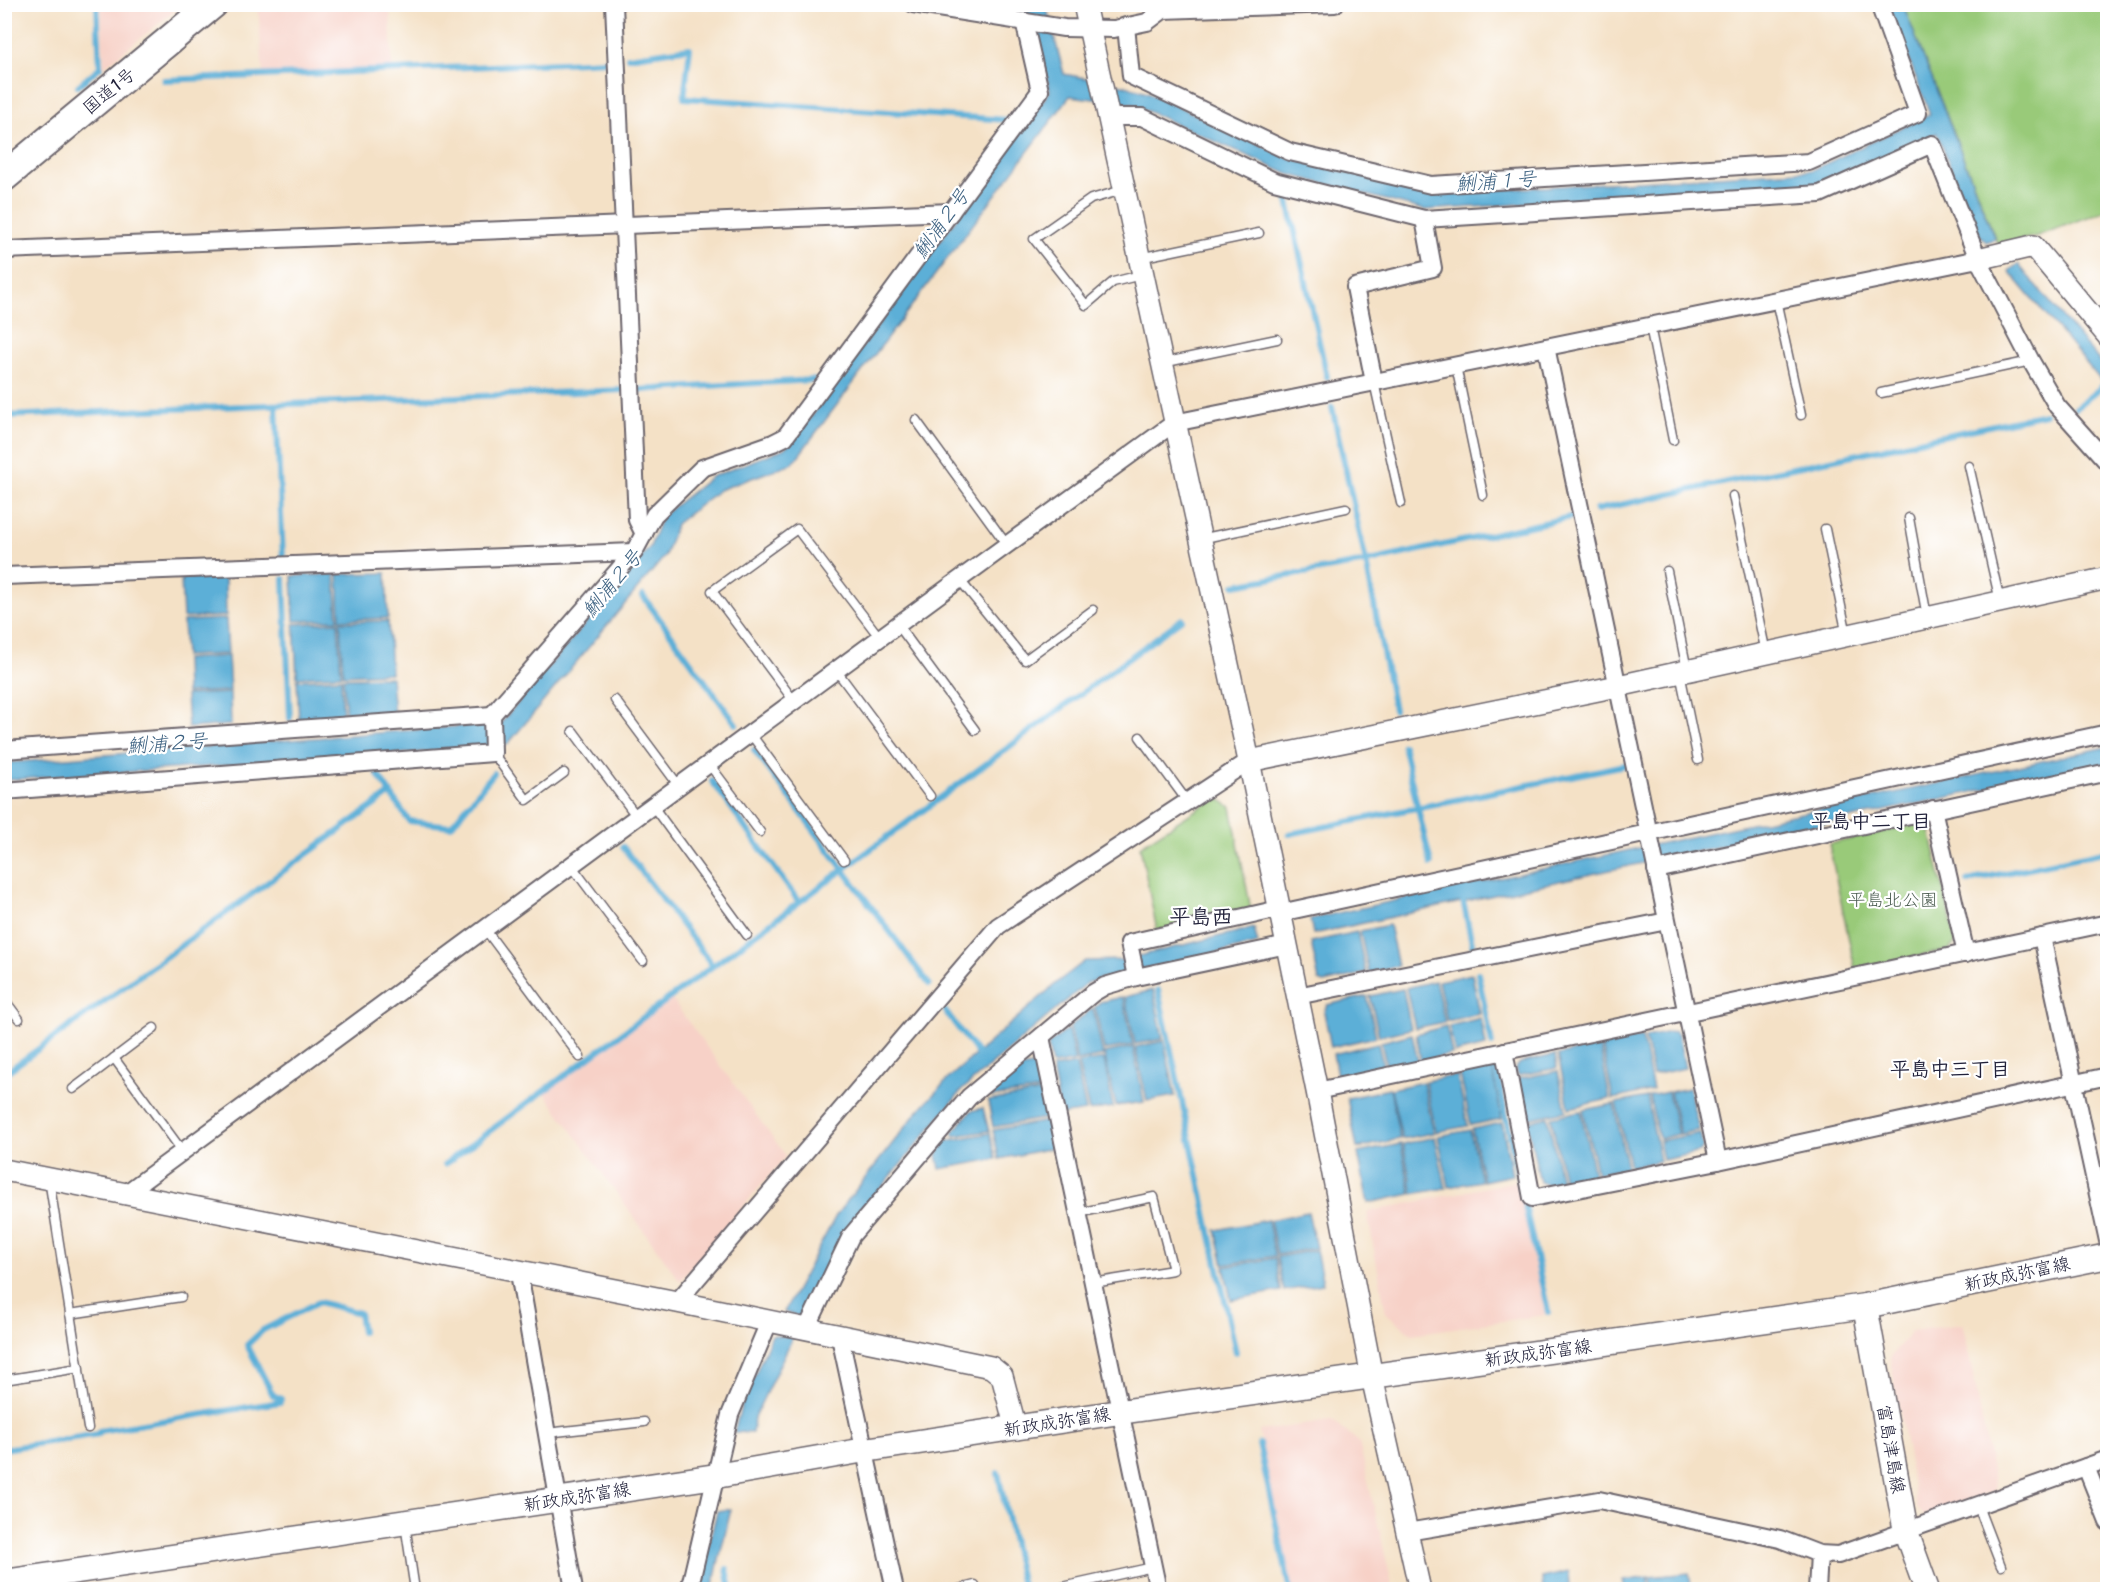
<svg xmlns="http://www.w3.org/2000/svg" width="2112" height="1594" font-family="'Shantell Sans','Klee One',sans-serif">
	<rect width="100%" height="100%" fill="#fff"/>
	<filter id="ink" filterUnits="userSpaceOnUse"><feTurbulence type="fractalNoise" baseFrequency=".0167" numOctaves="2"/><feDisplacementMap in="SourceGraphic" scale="12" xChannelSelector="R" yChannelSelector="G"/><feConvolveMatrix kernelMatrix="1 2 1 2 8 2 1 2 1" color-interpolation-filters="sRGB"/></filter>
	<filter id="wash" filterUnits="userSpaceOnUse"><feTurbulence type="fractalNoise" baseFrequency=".008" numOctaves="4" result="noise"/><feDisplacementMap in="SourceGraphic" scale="24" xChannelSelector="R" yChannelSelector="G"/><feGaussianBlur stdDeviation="1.35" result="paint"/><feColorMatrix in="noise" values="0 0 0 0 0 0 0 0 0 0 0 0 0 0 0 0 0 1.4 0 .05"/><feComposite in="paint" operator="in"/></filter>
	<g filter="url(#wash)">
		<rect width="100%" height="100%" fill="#f4e1c6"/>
		<g fill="#f7d1c7">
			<polygon points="101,4 182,4 182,5 104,67"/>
			<polygon points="258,5 390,5 392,69 263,74"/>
			<polygon points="671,998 786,1156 680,1281 544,1092"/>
			<polygon points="1517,1181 1545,1315 1412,1334 1386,1313 1367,1212"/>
			<polygon points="1963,1324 1996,1490 1926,1516 1917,1507 1890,1358 1911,1331"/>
			<polygon points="1332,1421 1359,1442 1393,1589 1292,1589 1259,1431"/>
		</g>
		<g fill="#99ca79" stroke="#5e765a" stroke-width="1.5">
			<polygon points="1903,5 2107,5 2107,210 2037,236 1998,245"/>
			<polygon points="1216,797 1231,807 1251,910 1157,931 1140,846"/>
			<polygon points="1919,824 1930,831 1956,942 1949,950 1855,969 1829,844"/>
		</g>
		<g fill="#5cafd7" stroke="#3f6889" stroke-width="1.5">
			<polygon points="972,5 1046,5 1064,74 1128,86 1147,92 1289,158 1424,192 1446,193 1813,170 1930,114 1888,5 1903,5 1995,239 1986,242 1974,228 1937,133 1817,186 1424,210 1288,174 1132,104 1070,96 793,463 719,490 676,524 665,556 508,744 501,747 5,780 5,763 501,723 650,547 662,516 711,477 783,449 794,440 1050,91 1031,14"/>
			<polygon points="2018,264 2107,370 2107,388 2009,271"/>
			<polygon points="386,573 388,618 340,620 338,574"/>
			<polygon points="335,574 338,620 294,621 292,576"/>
			<polygon points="225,577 226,616 183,618 181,578"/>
			<polygon points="226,619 228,654 185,656 183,621"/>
			<polygon points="388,621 391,673 343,675 340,622"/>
			<polygon points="338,622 341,675 297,677 294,624"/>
			<polygon points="228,656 230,691 186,693 185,659"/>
			<polygon points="391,677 394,715 346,718 343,678"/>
			<polygon points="341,678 343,718 299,722 297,680"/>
			<polygon points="230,693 231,725 188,728 186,695"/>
			<polygon points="2107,747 2107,763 1313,934 1310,919"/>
			<polygon points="1389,925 1398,966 1369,973 1360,931"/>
			<polygon points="1254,928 1258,944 1099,979 1087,983 962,1090 844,1233 801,1317 784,1312 837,1214 918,1111 950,1077 1060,980 1085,961 1122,960"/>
			<polygon points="1357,932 1366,973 1324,983 1319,981 1311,942"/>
			<polygon points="1472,974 1480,1014 1447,1021 1438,981"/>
			<polygon points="1435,981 1445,1022 1415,1028 1406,988"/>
			<polygon points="1403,989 1411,1029 1379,1036 1370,996"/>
			<polygon points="1153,990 1163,1039 1135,1044 1125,997"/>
			<polygon points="1367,996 1376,1037 1331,1047 1324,1012 1327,1005"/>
			<polygon points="1123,997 1133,1045 1104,1050 1095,1007 1100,1002"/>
			<polygon points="1093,1008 1103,1056 1077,1061 1070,1027"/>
			<polygon points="1481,1018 1486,1046 1455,1053 1449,1026"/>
			<polygon points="1446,1026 1452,1054 1421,1061 1416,1034"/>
			<polygon points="1068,1029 1075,1061 1052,1065 1048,1045"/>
			<polygon points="1675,1031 1678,1035 1685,1068 1653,1075 1645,1037"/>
			<polygon points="1412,1034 1418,1062 1387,1069 1381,1042"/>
			<polygon points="1642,1037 1653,1090 1613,1099 1602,1045"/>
			<polygon points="1164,1041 1175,1096 1147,1101 1135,1047"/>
			<polygon points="1378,1043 1384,1069 1343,1078 1337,1075 1333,1054"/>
			<polygon points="1600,1046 1610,1099 1569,1108 1558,1055"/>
			<polygon points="1133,1047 1144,1102 1116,1106 1104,1053"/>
			<polygon points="1555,1055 1557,1068 1517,1076 1515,1069 1520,1063"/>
			<polygon points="1104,1059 1113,1107 1089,1111 1078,1063"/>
			<polygon points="1076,1064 1086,1111 1061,1115 1052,1068"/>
			<polygon points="1037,1065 1042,1090 991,1097 990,1094 1021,1068"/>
			<polygon points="1492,1068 1502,1119 1471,1125 1460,1074"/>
			<polygon points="1558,1071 1566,1111 1526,1119 1517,1079"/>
			<polygon points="1457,1075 1468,1126 1436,1132 1425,1081"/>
			<polygon points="1423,1082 1434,1133 1402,1139 1391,1089"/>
			<polygon points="1689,1088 1699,1130 1680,1134 1670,1092"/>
			<polygon points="1390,1089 1400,1139 1357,1148 1347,1098"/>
			<polygon points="1042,1092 1047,1118 993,1127 988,1101"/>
			<polygon points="1668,1092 1678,1134 1659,1139 1649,1096"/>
			<polygon points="1647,1097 1660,1161 1630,1167 1616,1103"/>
			<polygon points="1614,1104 1627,1168 1597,1174 1583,1110"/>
			<polygon points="983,1108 989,1131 954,1136 953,1132 971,1111"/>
			<polygon points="1581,1111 1594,1175 1564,1182 1551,1117"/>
			<polygon points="1548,1117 1561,1182 1548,1185 1540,1182 1527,1122"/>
			<polygon points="1048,1121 1053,1148 999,1159 993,1130"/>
			<polygon points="1502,1123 1512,1175 1483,1181 1472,1129"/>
			<polygon points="1470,1130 1481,1181 1449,1187 1438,1136"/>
			<polygon points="990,1133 996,1159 940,1169 937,1155 946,1141"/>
			<polygon points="1700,1133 1703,1147 1700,1152 1663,1160 1659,1141"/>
			<polygon points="1435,1137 1446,1188 1413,1194 1403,1144"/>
			<polygon points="1401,1144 1411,1194 1368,1203 1358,1153"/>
			<polygon points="1308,1212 1316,1248 1277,1255 1270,1220"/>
			<polygon points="1268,1220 1275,1256 1224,1265 1216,1230"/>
			<polygon points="1316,1250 1323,1284 1284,1291 1277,1257"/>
			<polygon points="1275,1258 1281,1291 1231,1300 1224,1267"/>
			<polygon points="772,1335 793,1337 754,1418 752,1433 734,1432 741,1407"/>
			<polygon points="731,1509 712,1589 698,1590 717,1511"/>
			<polygon points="1569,1572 1570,1589 1543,1589 1542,1578"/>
			<polygon points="1689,1573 1692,1589 1652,1589 1650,1577"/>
			<polygon points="1648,1577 1649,1589 1625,1589 1623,1581"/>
		</g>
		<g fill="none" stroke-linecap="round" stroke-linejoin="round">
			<g stroke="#5cafd7" stroke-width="6">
				<polyline points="628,57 690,48 684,98 1008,120"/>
				<polyline points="164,80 608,61"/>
				<polyline points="78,86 100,67 97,4"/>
				<polyline points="1287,197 1327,377"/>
				<polyline points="638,390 813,380"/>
				<polyline points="276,405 283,558"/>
				<polyline points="1332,407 1366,562 1394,710"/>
				<polyline points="2076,408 2105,384"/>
				<polyline points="4,416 624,390"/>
				<polyline points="1596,510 2045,414"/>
				<polyline points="284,579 290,718"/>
				<polyline points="1235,585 1366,562 1575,516"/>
				<polyline points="643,596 736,724"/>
				<polyline points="1403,745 1431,864"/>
				<polyline points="754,750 929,984"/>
				<polyline points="378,775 409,821 451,826 494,773"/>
				<polyline points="712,781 799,902"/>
				<polyline points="1289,834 1625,765"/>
				<polyline points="623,847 713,966"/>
				<polyline points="1968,881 2108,851"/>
				<polyline points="1462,896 1473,948"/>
				<polyline points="1478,973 1492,1044"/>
				<polyline points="1158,990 1236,1352"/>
				<polyline points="945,1011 977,1053"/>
				<polyline points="1495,1066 1548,1312"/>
				<polyline points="4,1074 391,793"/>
				<polyline points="445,1164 1182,619"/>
				<polyline points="1259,1444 1290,1590"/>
				<polyline points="4,1449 99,1434 99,1431 280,1402 281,1399 273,1395 247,1345 263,1330 319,1302 359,1313 362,1332"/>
				<polyline points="998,1473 1023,1590"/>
				<polyline points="727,1569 731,1590"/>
			</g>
		</g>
	</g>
	<g filter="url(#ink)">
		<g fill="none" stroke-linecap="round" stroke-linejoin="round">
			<g stroke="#6c656c" stroke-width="11">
				<g id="service">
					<polyline points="1123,190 1091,199 1034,239 1086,305 1113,282 1141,275"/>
					<polyline points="1139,258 1259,233"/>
					<polyline points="1776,300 1801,415"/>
					<polyline points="1650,326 1673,440"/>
					<polyline points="1162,363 1277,339"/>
					<polyline points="1456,366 1483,495"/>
					<polyline points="1374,382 1401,503"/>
					<polyline points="1881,393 2031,361"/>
					<polyline points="916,420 1007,545"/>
					<polyline points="1969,466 2000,601"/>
					<polyline points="1733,496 1766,653"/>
					<polyline points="1909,518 1927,617"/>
					<polyline points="1825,529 1847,635"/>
					<polyline points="1200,539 1346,508"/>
					<polyline points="1667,571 1687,670"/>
					<polyline points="959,579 1025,660 1093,610"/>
					<polyline points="898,625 975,730"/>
					<polyline points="836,670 930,796"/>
					<polyline points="1680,673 1698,760"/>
					<polyline points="615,700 679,786"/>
					<polyline points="794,701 712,591 797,529 880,638"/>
					<polyline points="573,731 637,817"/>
					<polyline points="750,733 844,860"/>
					<polyline points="1140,737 1187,801"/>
					<polyline points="493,753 527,800 564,773"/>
					<polyline points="709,764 760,832"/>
					<polyline points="652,805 747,935"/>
					<polyline points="571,865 643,961"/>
					<polyline points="485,929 580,1057"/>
					<polyline points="4,999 19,1019"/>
					<polyline points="114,1058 183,1152"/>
					<polyline points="73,1089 154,1028"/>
					<polyline points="49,1179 88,1428"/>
					<polyline points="1078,1213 1154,1197 1173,1270 1093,1283"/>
					<polyline points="70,1314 181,1297"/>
					<polyline points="4,1380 79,1368"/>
					<polyline points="547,1433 644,1422"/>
					<polyline points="1978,1506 2001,1566"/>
					<polyline points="405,1524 415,1590"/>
					<polyline points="955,1590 975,1585"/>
					<polyline points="1049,1590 1153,1567"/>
				</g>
			</g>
			<g stroke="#6c656c" stroke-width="20">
				<g id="minor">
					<polyline points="614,4 637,520 644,534"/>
					<polyline points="913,4 1064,28 1114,29 1147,22 1163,10 1335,4"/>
					<polyline points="1126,26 1131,76 1290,152 1431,185 1809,162 1918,113 1879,4"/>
					<polyline points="1108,117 1142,117 1274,181 1424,219 1820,194 1932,144 1978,259 2031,361 2057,406 2108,463"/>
					<polyline points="4,250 951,212"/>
					<polyline points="1546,347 1718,1161"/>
					<polyline points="1374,382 1355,287 1433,268 1424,219"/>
					<polyline points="4,576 634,552"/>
					<polyline points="4,750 492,715"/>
					<polyline points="4,791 493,753 492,715 634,552 654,515 702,468 773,443 785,437 1040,91 1024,21"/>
					<polyline points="1933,809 1966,954"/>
					<polyline points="1656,870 2108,772"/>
					<polyline points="1280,913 2108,733"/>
					<polyline points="2042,937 2108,1241"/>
					<polyline points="1136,977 1129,943 1279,909"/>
					<polyline points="1297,996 1667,921"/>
					<polyline points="1041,1037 1158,1590"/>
					<polyline points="1504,1051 1532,1198 1718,1161 2108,1076"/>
					<polyline points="1317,1091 2108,923"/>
					<polyline points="125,1194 945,590 1174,423 1978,259"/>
					<polyline points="519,1273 574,1590"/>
					<polyline points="677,1302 998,926 1249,761"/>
					<polyline points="806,1330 851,1236 969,1097 1093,993 1105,986 1136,977 1287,945"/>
					<polyline points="840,1337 895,1590"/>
					<polyline points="2086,1467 2108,1522"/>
					<polyline points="1407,1532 1599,1500 1780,1539 1819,1554 1838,1555 2108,1459"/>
					<polyline points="689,1590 730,1415 769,1322"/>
					<polyline points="1817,1590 1819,1554"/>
				</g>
			</g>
			<g stroke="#6c656c" stroke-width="24">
				<g id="tertiary">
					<polyline points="1084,4 1249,761 1317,1091 1372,1377 1420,1590"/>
					<polyline points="1978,259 2033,246 2108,336"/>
					<polyline points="1249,761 1618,686 2108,578"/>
					<polyline points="4,1170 677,1302 991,1367 1002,1376 1016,1429"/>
				</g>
			</g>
			<g stroke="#6c656c" stroke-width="27">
				<g id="secondary">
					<polyline points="1865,1306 1906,1532 1927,1590"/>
					<polyline points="4,1582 716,1476 865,1450 1120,1412 1865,1306 2108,1256"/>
				</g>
			</g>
			<g stroke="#6c656c" stroke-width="32">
				<polyline id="trunk" points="4,177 213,4"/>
			</g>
			<use href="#service" stroke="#fff" stroke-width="8"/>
			<use href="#minor" stroke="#fff" stroke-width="16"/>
			<use href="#tertiary" stroke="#fff" stroke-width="21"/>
			<use href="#secondary" stroke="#fff" stroke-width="24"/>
			<use href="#trunk" stroke="#fff" stroke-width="28"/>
		</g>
	</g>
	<g text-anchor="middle" stroke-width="4.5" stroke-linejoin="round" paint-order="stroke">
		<g font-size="18" fill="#22223b" stroke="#fff">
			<text transform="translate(109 91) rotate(-40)" y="6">国道1号</text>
			<text transform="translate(2017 1274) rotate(-12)" y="6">新政成弥富線</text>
			<text transform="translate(1538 1353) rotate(-8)" y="6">新政成弥富線</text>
			<text transform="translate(1057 1422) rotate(-9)" y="6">新政成弥富線</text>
			<text transform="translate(1891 1449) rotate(80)" y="6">富島津島線</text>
			<text transform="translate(577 1497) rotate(-9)" y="6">新政成弥富線</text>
		</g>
		<g font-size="18" fill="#4c5d51" stroke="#fff">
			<text x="1893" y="906">平島北公園</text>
		</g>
		<g font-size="20" font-style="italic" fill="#3c6181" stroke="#fff">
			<text transform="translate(1496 181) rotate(-4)" y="7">鯏浦１号</text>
			<text transform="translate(941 223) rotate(-54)" y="7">鯏浦２号</text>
			<text transform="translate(612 583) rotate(-50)" y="7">鯏浦２号</text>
			<text transform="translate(167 743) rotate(-4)" y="7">鯏浦２号</text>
		</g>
		<g font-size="20" font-weight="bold" fill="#22223b" stroke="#fff">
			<text x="1871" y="828">平島中二丁目</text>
			<text x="1950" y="1076">平島中三丁目</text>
		</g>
		<g font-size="21" font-weight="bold" fill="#22223b" stroke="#fff">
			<text x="1201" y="924">平島西</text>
		</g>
	</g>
	<rect width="2112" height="1594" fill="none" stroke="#fff" stroke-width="24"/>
</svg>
